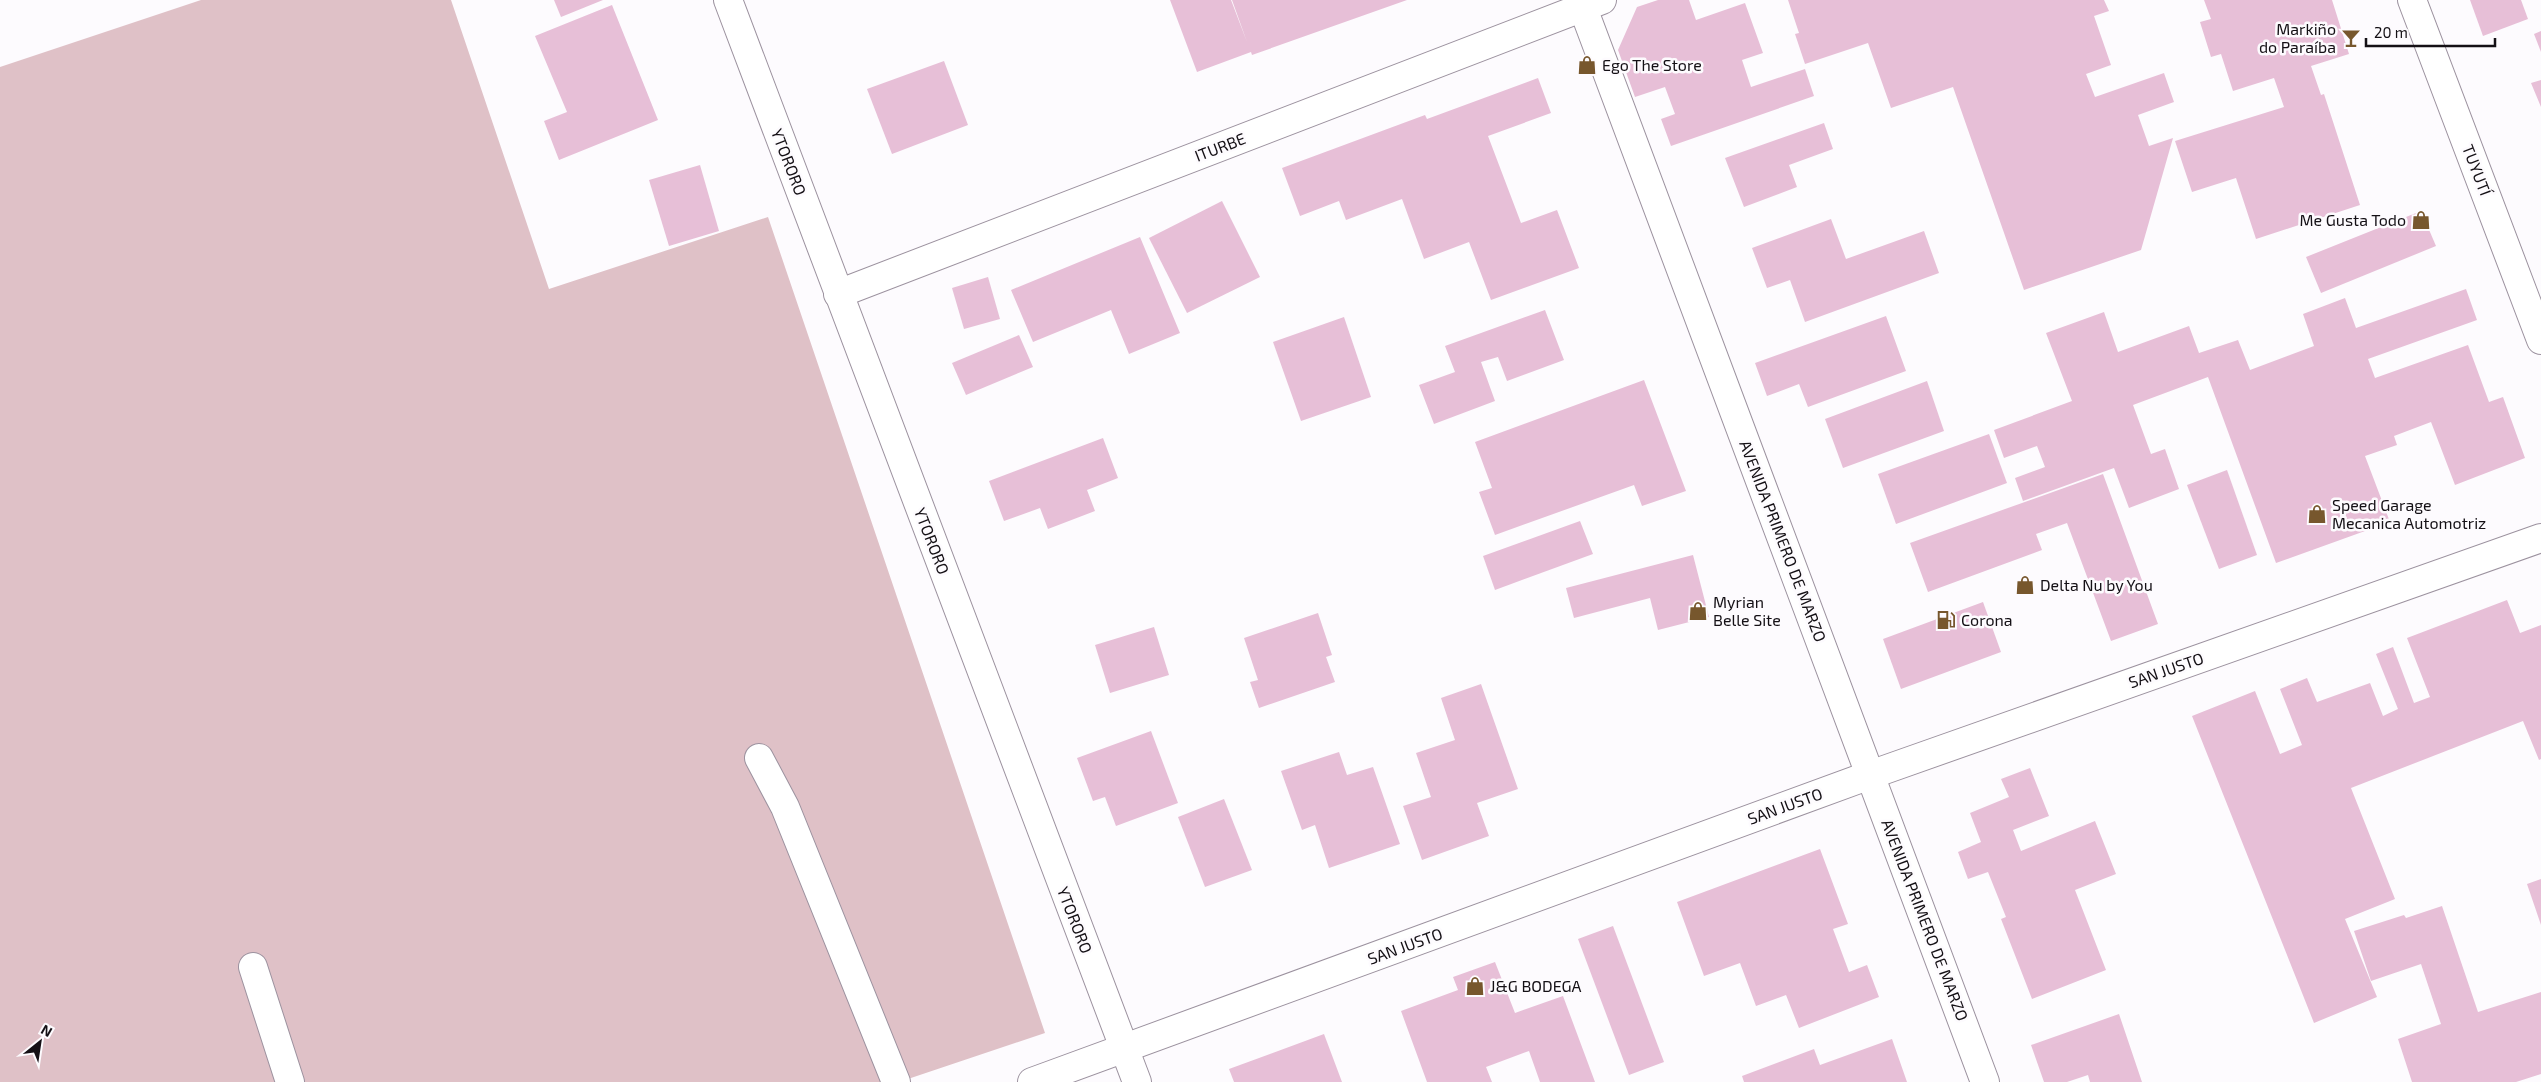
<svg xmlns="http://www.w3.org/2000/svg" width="2541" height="1082" font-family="'Exo 2',sans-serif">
	<rect width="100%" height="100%" fill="#fdfbfe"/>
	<polygon fill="#dfc1c7" points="201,0 451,0 549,289 768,217 1045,1033 899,1082 0,1082 0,67"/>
	<g fill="#e7bfd7">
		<polygon points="554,0 603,0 561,17"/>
		<polygon points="1170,0 1231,0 1247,42 1232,0 1407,0 1252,55 1251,52 1197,72"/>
		<polygon points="1658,0 1689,0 1696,20 1745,3 1763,53 1742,60 1751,87 1805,69 1814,96 1671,146 1661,119 1675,114 1665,87 1635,97 1618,50 1637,7"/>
		<polygon points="1788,0 2104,0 2109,11 2094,16 2111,65 2086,74 2095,97 2164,73 2174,102 2138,115 2149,146 2173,138 2141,250 2024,290 1953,87 1891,108 1868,43 1805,64 1795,34 1799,33"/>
		<polygon points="2204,0 2332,0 2349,54 2311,66 2321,95 2324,94 2360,205 2256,239 2236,178 2192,192 2175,141 2284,107 2274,78 2233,91 2221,54 2211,57 2200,22 2211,19"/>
		<polygon points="2470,0 2521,0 2528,19 2483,36"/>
		<polygon points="612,5 658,120 559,160 544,121 567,112 535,36"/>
		<polygon points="2541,31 2541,52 2534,34"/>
		<polygon points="944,61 968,125 892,154 867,89"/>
		<polygon points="1538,78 1551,113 1488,136 1521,223 1557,210 1579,268 1491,300 1469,242 1424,259 1402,199 1346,220 1339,201 1300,216 1282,168 1425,115 1427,119"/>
		<polygon points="2541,80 2541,107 2531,83"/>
		<polygon points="1824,123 1833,149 1789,165 1797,187 1744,207 1725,158"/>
		<polygon points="700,165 719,231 669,246 649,180"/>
		<polygon points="1222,201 1260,277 1187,313 1149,238"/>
		<polygon points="2421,211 2436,246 2321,293 2306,257"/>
		<polygon points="1831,219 1846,259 1924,231 1939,273 1805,322 1790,280 1767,288 1752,248"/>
		<polygon points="1140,237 1180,333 1129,354 1111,310 1033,342 1011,290"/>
		<polygon points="988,277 1000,319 964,329 952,288"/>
		<polygon points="2466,289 2477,320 2368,359 2375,378 2468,345 2489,402 2503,397 2525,458 2455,485 2431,422 2394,436 2397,445 2365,456 2390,522 2276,563 2208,377 2133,405 2151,454 2165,449 2179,489 2129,508 2114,468 2023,501 2015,478 2045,467 2037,446 2004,458 1994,430 2072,401 2046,333 2104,312 2118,352 2189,326 2199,353 2238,340 2250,370 2314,346 2303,314 2345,298 2356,328"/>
		<polygon points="1545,310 1564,360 1507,381 1498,357 1481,362 1495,401 1434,424 1419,385 1455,372 1445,346"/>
		<polygon points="1886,316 1906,371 1808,407 1799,384 1767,396 1755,363"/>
		<polygon points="1344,317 1371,397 1301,421 1273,342"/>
		<polygon points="1019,335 1033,367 966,395 952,363"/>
		<polygon points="1644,380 1686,491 1642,506 1634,485 1495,535 1479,492 1492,488 1475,442"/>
		<polygon points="1927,381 1944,431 1843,468 1825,419"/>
		<polygon points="1989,434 2007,483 1896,524 1878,474"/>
		<polygon points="1103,438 1118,478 1087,490 1095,511 1048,529 1040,508 1004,521 989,481"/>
		<polygon points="2227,470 2257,555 2219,569 2187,485"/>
		<polygon points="2103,474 2158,624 2111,641 2067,523 2036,534 2042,550 1928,592 1910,543"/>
		<polygon points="1580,521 1593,554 1495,590 1483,556"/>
		<polygon points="1693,555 1709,617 1658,630 1650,598 1574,618 1566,588"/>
		<polygon points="2507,600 2520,633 2541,625 2541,759 2539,760 2523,721 2351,788 2395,899 2345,919 2377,997 2314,1023 2192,716 2255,691 2280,754 2302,745 2280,689 2307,678 2317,702 2370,683 2383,716 2398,709 2376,654 2393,647 2414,703 2430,697 2407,638"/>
		<polygon points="1983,602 2001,652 1901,689 1883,639"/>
		<polygon points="1318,613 1332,655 1326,657 1335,682 1259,708 1250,682 1258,680 1244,638"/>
		<polygon points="1154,627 1169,675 1110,693 1095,645"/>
		<polygon points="1481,684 1518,789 1477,803 1489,836 1422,860 1403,806 1431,797 1416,753 1455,740 1441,698"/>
		<polygon points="1151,731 1178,803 1116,826 1105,797 1093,801 1077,758"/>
		<polygon points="1339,752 1347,775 1373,767 1400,844 1329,868 1315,825 1302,830 1281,771"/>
		<polygon points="2030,768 2049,816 2013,830 2021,851 2095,821 2116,874 2075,890 2106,970 2032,999 2001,919 2006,917 1988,872 1968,879 1958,852 1981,842 1970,813 2009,797 2001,779"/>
		<polygon points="1224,799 1252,870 1205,887 1178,817"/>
		<polygon points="1820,849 1848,924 1833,929 1849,972 1867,965 1879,997 1799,1028 1786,995 1756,1006 1740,963 1704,976 1677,902"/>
		<polygon points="2541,879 2541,925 2527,884"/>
		<polygon points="2442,906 2478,1012 2541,992 2541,1074 2516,1082 2412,1082 2398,1039 2441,1024 2421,964 2371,981 2354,931 2404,915 2406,918"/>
		<polygon points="1613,926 1664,1062 1629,1075 1578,939"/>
		<polygon points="1495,962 1515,1013 1563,996 1595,1082 1540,1082 1529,1051 1486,1067 1492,1082 1427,1082 1401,1011 1458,990 1453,977"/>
		<polygon points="2119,1014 2142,1082 2090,1082 2088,1075 2067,1082 2044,1082 2031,1045"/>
		<polygon points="1324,1034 1342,1082 1234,1082 1229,1069"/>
		<polygon points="1892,1039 1907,1082 1744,1082 1742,1076 1814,1049 1820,1065"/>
	</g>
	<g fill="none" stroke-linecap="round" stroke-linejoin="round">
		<g stroke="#9c929f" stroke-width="30">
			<g id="minor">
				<polyline points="728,0 1137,1082"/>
				<polyline points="1580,0 1985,1082"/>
				<polyline points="2412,0 2541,340"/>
				<polyline points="838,294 1602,0"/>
				<polyline points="759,758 785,807 896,1082"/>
				<polyline points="253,967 290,1082"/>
				<polyline points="1032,1082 1870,775 2541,538"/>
			</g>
		</g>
		<use href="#minor" stroke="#fff" stroke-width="28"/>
	</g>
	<defs>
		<g id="bar-bare" transform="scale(1.5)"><path d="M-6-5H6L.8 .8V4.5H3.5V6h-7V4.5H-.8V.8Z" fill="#77572d" stroke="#fdfbfe" stroke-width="2.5" paint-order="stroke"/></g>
		<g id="shop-bare" transform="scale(1.5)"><path d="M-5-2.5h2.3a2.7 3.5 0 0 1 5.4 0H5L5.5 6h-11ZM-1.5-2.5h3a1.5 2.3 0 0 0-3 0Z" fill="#77572d" stroke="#fdfbfe" stroke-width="2.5" paint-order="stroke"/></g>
		<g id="fuel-bare" transform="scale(1.5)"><path d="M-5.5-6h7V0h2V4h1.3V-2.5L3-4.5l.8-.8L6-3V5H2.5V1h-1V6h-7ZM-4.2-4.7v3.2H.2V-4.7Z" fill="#77572d" stroke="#fdfbfe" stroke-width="2.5" paint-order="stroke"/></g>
	</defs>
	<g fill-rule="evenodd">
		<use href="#bar-bare" x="2351" y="38"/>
		<use href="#shop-bare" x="1587" y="65"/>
		<use href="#shop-bare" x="2421" y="220"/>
		<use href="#shop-bare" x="2317" y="514"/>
		<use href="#shop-bare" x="2025" y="585"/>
		<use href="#shop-bare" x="1698" y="611"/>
		<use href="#fuel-bare" x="1946" y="620"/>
		<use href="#shop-bare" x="1475" y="986"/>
	</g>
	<g text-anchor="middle" stroke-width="5" stroke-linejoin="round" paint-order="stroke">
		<g font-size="16" fill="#141015" stroke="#fdfbfe" text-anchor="start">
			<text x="2336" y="35" text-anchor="end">Markiño<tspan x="2336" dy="18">do Paraíba</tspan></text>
			<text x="1602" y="71">Ego The Store</text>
			<text x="2406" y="226" text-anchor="end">Me Gusta Todo</text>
			<text x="2332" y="511">Speed Garage<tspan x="2332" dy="18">Mecanica Automotriz</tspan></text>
			<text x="2040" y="591">Delta Nu by You</text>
			<text x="1713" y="608">Myrian<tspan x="1713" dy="18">Belle Site</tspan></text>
			<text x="1961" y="626">Corona</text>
			<text x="1490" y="992">J&amp;G BODEGA</text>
		</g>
		<g font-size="16" fill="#141015" stroke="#fdfbfe">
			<text transform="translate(1220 147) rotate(-21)" y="6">ITURBE</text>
			<text transform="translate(789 162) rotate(69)" y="6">YTORORO</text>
			<text transform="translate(2477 170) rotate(69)" y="6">TUYUTÍ</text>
			<text transform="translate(932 541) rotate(69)" y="6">YTORORO</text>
			<text transform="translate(1783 541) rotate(69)" y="6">AVENIDA PRIMERO DE MARZO</text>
			<text transform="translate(2166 670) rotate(-19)" y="6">SAN JUSTO</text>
			<text transform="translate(1785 806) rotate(-20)" y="6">SAN JUSTO</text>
			<text transform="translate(1075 920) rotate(69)" y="6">YTORORO</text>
			<text transform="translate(1925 920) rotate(69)" y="6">AVENIDA PRIMERO DE MARZO</text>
			<text transform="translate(1405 946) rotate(-20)" y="6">SAN JUSTO</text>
		</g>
	</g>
	<g transform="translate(40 1042) rotate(30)" stroke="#fdfbfe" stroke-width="4" paint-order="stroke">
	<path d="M0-4L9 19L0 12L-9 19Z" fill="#141015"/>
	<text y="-8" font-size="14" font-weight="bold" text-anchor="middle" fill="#141015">N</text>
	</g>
	<path d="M2366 38v8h129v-8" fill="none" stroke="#141015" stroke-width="2.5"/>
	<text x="2374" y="38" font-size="15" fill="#141015" stroke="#fdfbfe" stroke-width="4" paint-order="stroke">20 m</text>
</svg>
